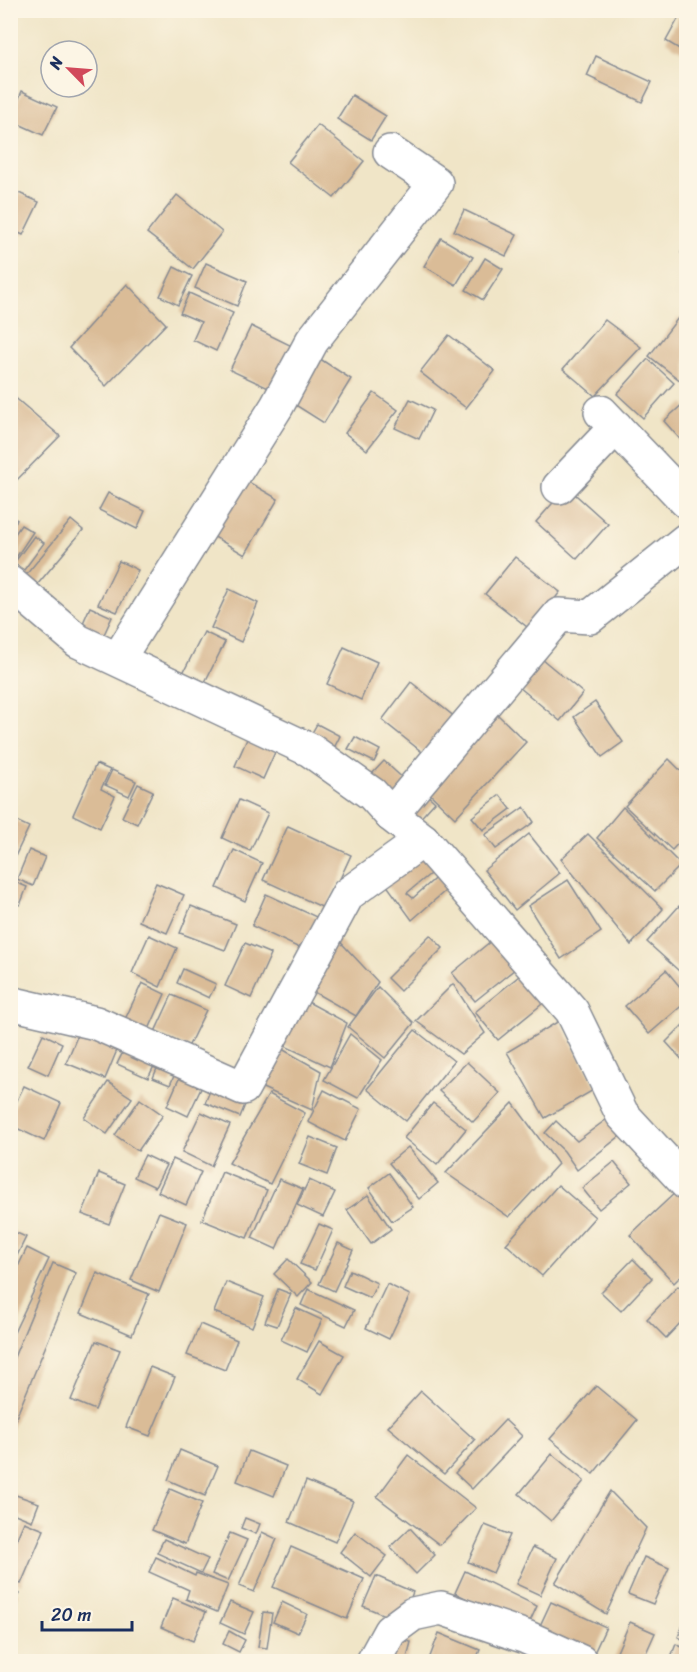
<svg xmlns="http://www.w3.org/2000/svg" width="697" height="1672" font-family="Sriracha,sans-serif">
	<rect width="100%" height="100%" fill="#fcf5e5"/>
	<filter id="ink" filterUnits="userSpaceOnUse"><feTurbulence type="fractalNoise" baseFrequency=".0167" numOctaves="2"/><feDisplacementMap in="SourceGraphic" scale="12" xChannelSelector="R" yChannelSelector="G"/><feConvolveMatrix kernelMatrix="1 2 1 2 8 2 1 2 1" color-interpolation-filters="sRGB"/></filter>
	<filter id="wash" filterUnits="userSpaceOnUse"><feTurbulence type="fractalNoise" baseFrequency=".008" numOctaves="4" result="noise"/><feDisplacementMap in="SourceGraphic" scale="24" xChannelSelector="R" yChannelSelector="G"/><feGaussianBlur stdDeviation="1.35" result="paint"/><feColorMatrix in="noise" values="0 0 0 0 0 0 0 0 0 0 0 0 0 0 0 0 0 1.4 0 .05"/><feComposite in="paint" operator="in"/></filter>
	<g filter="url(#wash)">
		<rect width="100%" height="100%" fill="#f0e5c7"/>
		<g id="blocks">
			<g fill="#dabc97">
				<polygon points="683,10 686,10 686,53 666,41"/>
				<polygon points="596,56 652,82 642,102 587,76"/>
				<polygon points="22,91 57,107 43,135 10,120"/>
				<polygon points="352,95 386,116 371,140 337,119"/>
				<polygon points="318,125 364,161 334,198 288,162"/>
				<polygon points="10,189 39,202 23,235 10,229"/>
				<polygon points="177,195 222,232 193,269 147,233"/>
				<polygon points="464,210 517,235 506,256 454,231"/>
				<polygon points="441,238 473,257 456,285 424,266"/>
				<polygon points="686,241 686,256 681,253"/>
				<polygon points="485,258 503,269 483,300 466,290"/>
				<polygon points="206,263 247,281 237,306 195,288"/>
				<polygon points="174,267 192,276 178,305 160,296"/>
				<polygon points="127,284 166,324 106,386 69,348"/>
				<polygon points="189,293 233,313 216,351 193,340 201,322 180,313"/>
				<polygon points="678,318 686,325 686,385 649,356"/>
				<polygon points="605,320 641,347 595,396 563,369"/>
				<polygon points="251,326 298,349 277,392 230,370"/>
				<polygon points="449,335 495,371 466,408 420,372"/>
				<polygon points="314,355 351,379 324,423 286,399"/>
				<polygon points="648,359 674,383 643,418 617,394"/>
				<polygon points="374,393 398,410 367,450 345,433"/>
				<polygon points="12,395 60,436 10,487 10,397"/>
				<polygon points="410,399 433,410 419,439 395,428"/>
				<polygon points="684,403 686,406 686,446 664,421"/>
				<polygon points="238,476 278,499 245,555 206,532"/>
				<polygon points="567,487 608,524 577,559 536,522"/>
				<polygon points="108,493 145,511 137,529 99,510"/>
				<polygon points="10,515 17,520 10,528"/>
				<polygon points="71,520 83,530 37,585 25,576"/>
				<polygon points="21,525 33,532 15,559 10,556 10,541"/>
				<polygon points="34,536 44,543 24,570 14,563"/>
				<polygon points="515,557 560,592 531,630 485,594"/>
				<polygon points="119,561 138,570 117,612 98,604"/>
				<polygon points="10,580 28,587 10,627"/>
				<polygon points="229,589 258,603 241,642 211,628"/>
				<polygon points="90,607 112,617 101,641 80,630"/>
				<polygon points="204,632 225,642 204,684 183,673"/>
				<polygon points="344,647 377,662 361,700 327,684"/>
				<polygon points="536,654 583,693 560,721 513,682"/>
				<polygon points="411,682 456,718 427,756 382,720"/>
				<polygon points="595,702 623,742 602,757 574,717"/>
				<polygon points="498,715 526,742 455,818 427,791"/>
				<polygon points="317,724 340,736 332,752 308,740"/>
				<polygon points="252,728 280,741 263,779 235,766"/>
				<polygon points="355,737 380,750 374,762 348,749"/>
				<polygon points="669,759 686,776 686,835 672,850 625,806"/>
				<polygon points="384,761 408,783 393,798 370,776"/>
				<polygon points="96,764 110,770 101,789 115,796 100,828 73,815"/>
				<polygon points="112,770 136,781 129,796 105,785"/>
				<polygon points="138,784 153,791 137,824 122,817"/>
				<polygon points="424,792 435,802 416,823 405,812"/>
				<polygon points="500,795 511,809 483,830 472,817"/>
				<polygon points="239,800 268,813 250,851 222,838"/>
				<polygon points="524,807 534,822 496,849 485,835"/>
				<polygon points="623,807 681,865 655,891 597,838"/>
				<polygon points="10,818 29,827 10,867"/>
				<polygon points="288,826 351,855 326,909 263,880"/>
				<polygon points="529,834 560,873 515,910 484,870"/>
				<polygon points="588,834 663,909 631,945 561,859"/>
				<polygon points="29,850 45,857 33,886 17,879"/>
				<polygon points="234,850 262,863 245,901 217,888"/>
				<polygon points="419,851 435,870 407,893 413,898 441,873 452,885 412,920 383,880"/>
				<polygon points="10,880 27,887 20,905 10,901"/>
				<polygon points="568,880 601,932 561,959 528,906"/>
				<polygon points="156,883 184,895 167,933 139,921"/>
				<polygon points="266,894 323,920 308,952 252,926"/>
				<polygon points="191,906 236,924 225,950 180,933"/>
				<polygon points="679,906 686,913 686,962 679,971 647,942"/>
				<polygon points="502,932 525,961 475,1001 452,973"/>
				<polygon points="332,933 378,982 356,1016 303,986"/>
				<polygon points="149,935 177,948 160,987 132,973"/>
				<polygon points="430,935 443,948 400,991 387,978"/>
				<polygon points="245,943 271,954 251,998 225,986"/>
				<polygon points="183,969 216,984 209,998 177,983"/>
				<polygon points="666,970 686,994 686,1002 649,1034 625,1006"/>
				<polygon points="524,972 547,1000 498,1040 475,1012"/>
				<polygon points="142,983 165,994 145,1038 121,1028"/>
				<polygon points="453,984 485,1033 461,1054 416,1021"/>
				<polygon points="378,987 414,1023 385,1058 348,1027"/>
				<polygon points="172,995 206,1010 188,1047 155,1032"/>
				<polygon points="295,995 347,1023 330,1067 272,1040"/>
				<polygon points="559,1021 597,1088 545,1118 507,1052"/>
				<polygon points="686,1022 686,1064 666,1042"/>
				<polygon points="81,1027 120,1043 105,1079 66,1063"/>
				<polygon points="415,1030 454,1061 406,1121 367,1089"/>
				<polygon points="43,1034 62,1043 48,1075 28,1066"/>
				<polygon points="350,1034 382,1060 358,1098 324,1080"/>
				<polygon points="273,1044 321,1071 312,1110 256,1085"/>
				<polygon points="125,1048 156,1062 148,1078 117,1064"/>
				<polygon points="161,1059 178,1067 170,1085 153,1078"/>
				<polygon points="467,1062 500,1093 473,1122 439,1091"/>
				<polygon points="182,1072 204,1082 188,1116 167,1106"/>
				<polygon points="214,1081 249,1095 240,1117 205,1103"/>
				<polygon points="108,1082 132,1098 107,1134 84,1118"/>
				<polygon points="24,1086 61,1103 44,1141 10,1125 10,1115"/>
				<polygon points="324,1090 361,1109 345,1141 308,1122"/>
				<polygon points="269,1094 305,1113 270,1184 229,1163"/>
				<polygon points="140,1099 163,1115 138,1151 115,1135"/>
				<polygon points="433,1103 466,1129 437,1165 404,1138"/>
				<polygon points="513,1103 558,1164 509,1217 446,1173"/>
				<polygon points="201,1112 230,1125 211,1166 182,1152"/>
				<polygon points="607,1119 620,1136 577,1170 564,1151 545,1133 556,1121 577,1141"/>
				<polygon points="310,1137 337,1148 327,1175 299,1164"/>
				<polygon points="408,1147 438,1183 419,1199 389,1163"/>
				<polygon points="145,1155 166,1165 155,1187 134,1177"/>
				<polygon points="173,1159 201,1172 186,1205 158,1192"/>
				<polygon points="614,1162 631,1183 599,1209 582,1188"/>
				<polygon points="222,1172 267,1190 247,1238 202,1220"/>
				<polygon points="99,1173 125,1184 109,1224 82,1214"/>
				<polygon points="389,1173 413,1207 392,1221 369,1188"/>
				<polygon points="279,1179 303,1189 276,1249 252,1238"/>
				<polygon points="309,1180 335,1192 323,1217 297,1205"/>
				<polygon points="558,1185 595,1217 542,1276 506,1244"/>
				<polygon points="678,1190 686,1199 686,1271 674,1283 630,1235"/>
				<polygon points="368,1195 391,1229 371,1244 347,1210"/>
				<polygon points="159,1212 187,1223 159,1292 131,1280"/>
				<polygon points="319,1224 333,1230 315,1270 300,1264"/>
				<polygon points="10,1230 26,1237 10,1270"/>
				<polygon points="338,1243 353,1250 334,1291 319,1284"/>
				<polygon points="27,1248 49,1259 10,1341 10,1283"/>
				<polygon points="288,1259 312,1282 298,1297 274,1274"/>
				<polygon points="633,1259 652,1278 621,1311 601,1292"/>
				<polygon points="53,1263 76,1273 10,1432 10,1367"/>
				<polygon points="350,1270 377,1283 370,1298 343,1286"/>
				<polygon points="97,1273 149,1294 132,1335 81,1313"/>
				<polygon points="226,1282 264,1297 252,1327 214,1312"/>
				<polygon points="387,1284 410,1295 389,1339 366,1328"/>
				<polygon points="678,1286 686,1294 686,1317 666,1338 647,1319"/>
				<polygon points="278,1289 291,1294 277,1326 265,1322"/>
				<polygon points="308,1289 354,1310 346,1326 301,1305"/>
				<polygon points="296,1308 322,1320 307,1352 281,1340"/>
				<polygon points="200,1324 237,1340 225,1370 187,1355"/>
				<polygon points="96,1341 120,1350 95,1410 71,1400"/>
				<polygon points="319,1341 344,1355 322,1394 297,1379"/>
				<polygon points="150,1367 175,1377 150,1436 126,1427"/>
				<polygon points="596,1386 637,1420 593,1474 550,1439"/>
				<polygon points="421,1391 475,1440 444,1474 388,1427"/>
				<polygon points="505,1420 522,1436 472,1489 455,1473"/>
				<polygon points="180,1450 218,1466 205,1496 168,1480"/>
				<polygon points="249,1451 286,1466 274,1496 237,1481"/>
				<polygon points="552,1454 584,1481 551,1521 519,1494"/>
				<polygon points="408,1455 476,1508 440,1545 377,1497"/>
				<polygon points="306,1481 353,1501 335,1542 289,1522"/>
				<polygon points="170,1489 202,1503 185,1544 152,1530"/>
				<polygon points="610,1491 646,1528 606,1614 555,1583"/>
				<polygon points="10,1493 39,1503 32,1521 10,1512"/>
				<polygon points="245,1518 260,1524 256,1534 241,1528"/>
				<polygon points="24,1522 44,1530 21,1584 10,1579 10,1554"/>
				<polygon points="485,1525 510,1535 493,1573 468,1562"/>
				<polygon points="410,1528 435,1555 416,1574 390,1547"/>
				<polygon points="262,1532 277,1539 254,1592 239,1586"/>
				<polygon points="355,1532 387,1556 371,1577 340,1552"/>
				<polygon points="230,1533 247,1540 228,1581 212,1574"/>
				<polygon points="164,1539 208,1559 201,1573 157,1553"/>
				<polygon points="291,1547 364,1579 347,1619 273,1587"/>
				<polygon points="533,1547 557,1558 540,1595 516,1584"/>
				<polygon points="156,1557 195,1576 196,1573 228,1585 217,1612 186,1599 189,1590 149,1572"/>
				<polygon points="644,1557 669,1568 653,1604 628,1594"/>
				<polygon points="465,1571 537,1606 527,1628 455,1593"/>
				<polygon points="376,1576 413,1592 401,1622 363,1606"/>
				<polygon points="10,1588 19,1594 10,1606"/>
				<polygon points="173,1598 206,1612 193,1641 161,1627"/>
				<polygon points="230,1602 254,1612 244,1634 220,1623"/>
				<polygon points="282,1602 307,1614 298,1633 273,1622"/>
				<polygon points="551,1602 606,1627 593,1655 538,1630"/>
				<polygon points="263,1612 272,1613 267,1648 258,1647"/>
				<polygon points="686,1618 686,1641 678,1637"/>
				<polygon points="630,1622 655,1633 642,1662 620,1662 614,1659"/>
				<polygon points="229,1631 245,1640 239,1652 223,1644"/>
				<polygon points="439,1633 480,1650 475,1662 428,1662"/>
				<polygon points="390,1637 411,1642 406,1662 384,1662"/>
				<polygon points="676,1644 686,1649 686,1662 669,1662"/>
			</g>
		</g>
	</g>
	<g filter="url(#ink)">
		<use href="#blocks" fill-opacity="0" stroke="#868a92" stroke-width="1.5"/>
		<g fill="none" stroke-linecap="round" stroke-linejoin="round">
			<g stroke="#868a92" stroke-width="36">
				<g id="minor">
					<polyline points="601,412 686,501"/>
					<polyline points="559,487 616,427"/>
					<polyline points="10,583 78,641 310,750 372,794 391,815 423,840 572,1011 622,1114 686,1183"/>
					<polyline points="118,659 277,406 312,341 436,183 390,152"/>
					<polyline points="391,815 559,615 590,617 686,540"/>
					<polyline points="10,1003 96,1023 243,1088 348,894 423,840"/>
					<polyline points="373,1662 390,1631 413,1614 441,1608 526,1637 581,1662"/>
				</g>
			</g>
			<use href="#minor" stroke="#fff" stroke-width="33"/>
		</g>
	</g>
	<rect width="697" height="1672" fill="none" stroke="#fcf5e5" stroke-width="36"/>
	<g transform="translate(69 69) rotate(295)"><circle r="28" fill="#fcf5e5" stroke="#a2a6af" stroke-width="1.5"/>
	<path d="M0-4.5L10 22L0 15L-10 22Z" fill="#d1495b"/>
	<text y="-9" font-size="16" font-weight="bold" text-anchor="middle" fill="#1b2f5e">N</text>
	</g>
	<path d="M42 1621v9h90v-9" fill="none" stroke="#1b2f5e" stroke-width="3"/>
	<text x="51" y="1621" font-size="18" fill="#1b2f5e" stroke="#fcf5e5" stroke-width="4.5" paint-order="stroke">20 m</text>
</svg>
